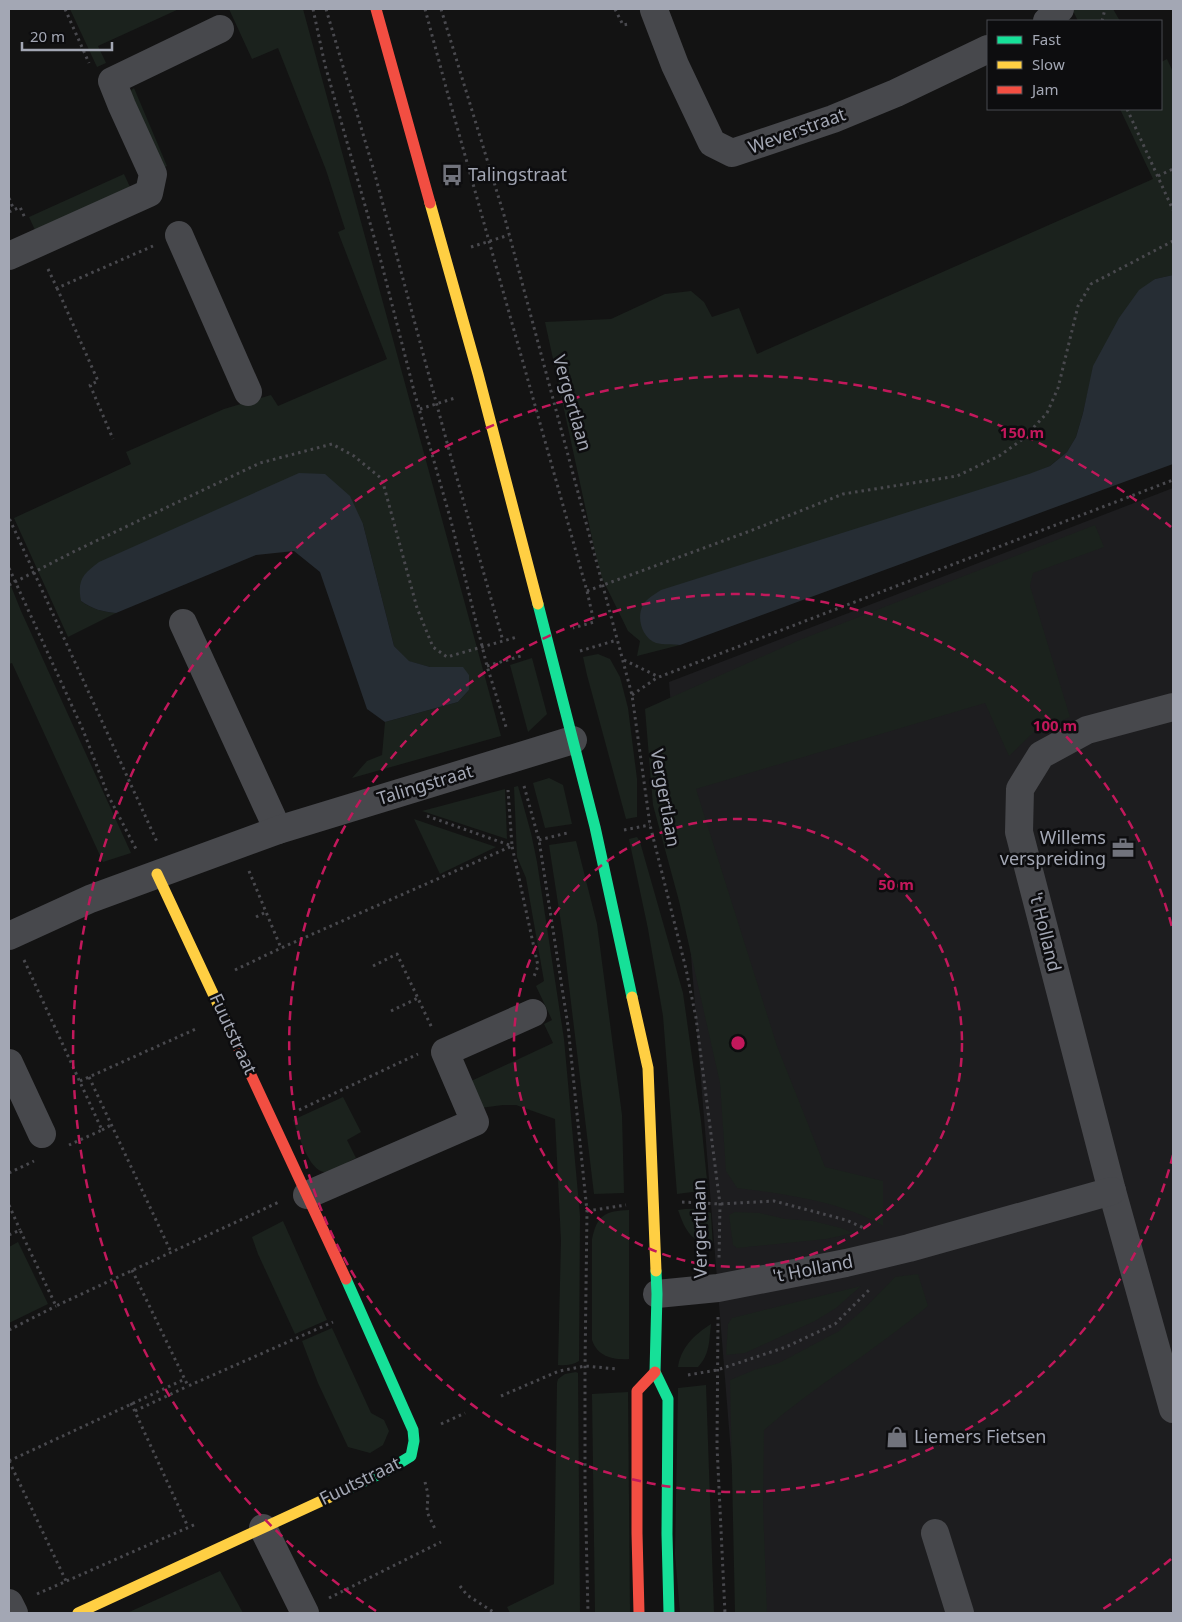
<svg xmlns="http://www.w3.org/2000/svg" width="1182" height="1622" font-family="'Noto Sans',sans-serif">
	<rect width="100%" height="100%" fill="#131313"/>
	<polygon fill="#1d1d1f" points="1173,488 1173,1613 745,1613 742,1590 669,682"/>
	<g fill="#1b221d">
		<polygon points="70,9 179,9 98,46 106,63 97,67"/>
		<path d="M229 9H303L501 736 352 778 367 761 382 755 385 722 458 702 469 690V675L448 667H430L408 661 394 646 363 524 81 601C92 609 103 612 116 613L68 637 14 518 131 464 126 452 224 409 271 395 278 406 387 359 338 232 345 229 326 170 278 48 252 59Z"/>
		<polygon points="1072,9 1113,9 1120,21 1078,21"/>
		<polygon points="1167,59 1173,72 1173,275 1155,279 1094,366 1083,413 1076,437 1067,452 1050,466 651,640 680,645 637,656 640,641 628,631 602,578 595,552 545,322 611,319 665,294 691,291 704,302 712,317 739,308 757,354 1153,179 1120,109 1161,109 1161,62"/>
		<polygon points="134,88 167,166 156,172 123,97"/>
		<polygon points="124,174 130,187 35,230 29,217"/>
		<path d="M1095 525 1104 547 1033 573 1030 586 1070 717 1033 733 1009 756 985 703 696 789 777 1046 825 1167 883 1181V1226C841 1201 784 1194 737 1188L726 1171 720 1083 679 901 653 805 645 709 797 641Z"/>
		<polygon points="9,581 21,611 131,853 103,862 12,663 9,664"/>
		<polygon points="598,654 610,659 620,677 628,708 637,779 637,817 626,819 587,675 583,657"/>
		<polygon points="532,658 547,714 528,732 510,665"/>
		<polygon points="549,778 563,785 572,824 545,828 533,783"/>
		<path d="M518 786 531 833 537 862 564 1039 580 1216 579 1361C573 1365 565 1366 558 1365L561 1241 555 1119 516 1105H503L480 1108 469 1082 553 1043 544 1024 552 1020 536 986 544 981 526 878 517 857 514 787Z"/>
		<polygon points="505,789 507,839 422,811"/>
		<polygon points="414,819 496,847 440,874"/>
		<polygon points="637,837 640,842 683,993 701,1121 708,1190 677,1194 663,1016 648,929 629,839"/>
		<polygon points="576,841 597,924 622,1115 624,1193 594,1194 563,936 549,845"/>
		<path d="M343 1097 361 1132 347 1140 356 1158C347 1162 337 1170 328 1172 310 1176 298 1133 293 1120Z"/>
		<path d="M685 1209H700L711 1213 713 1249C691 1239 686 1233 678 1210Z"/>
		<path d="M629 1210V1359C613 1360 598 1357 592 1340V1239C597 1215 605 1211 629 1210Z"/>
		<polygon points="735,1212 760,1213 785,1219 813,1221 841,1228 854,1233 826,1239 737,1248 733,1245 729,1215"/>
		<polygon points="283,1221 327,1320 295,1334 258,1254 252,1237"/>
		<polygon points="18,1242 48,1304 9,1323 9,1247"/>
		<path d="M918 1274 928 1306C876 1350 816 1385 764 1430L763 1506 767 1613H735L730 1380 754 1370 779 1363 839 1331 863 1310 895 1277Z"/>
		<polygon points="861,1286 836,1308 815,1321 745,1353 726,1355 728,1324 732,1318"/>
		<path d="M711 1324C709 1341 710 1354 698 1367H678C681 1347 695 1334 711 1324Z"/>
		<polygon points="332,1328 371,1413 384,1420 389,1431 383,1445 370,1453 348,1447 318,1383 302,1341"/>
		<polygon points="576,1372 578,1373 580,1613 510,1613 507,1607 554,1584 557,1383 558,1379 565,1374"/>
		<polygon points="706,1385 714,1613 680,1613 675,1554 678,1388"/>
		<polygon points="628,1392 630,1613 595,1613 592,1394"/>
		<polygon points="220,1571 243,1613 127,1613"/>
	</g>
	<g fill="#262d34">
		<path d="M1173 275V464L680 645C673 644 663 645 656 643 642 638 636 618 643 605 646 599 655 594 661 590L1029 474 1050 466 1067 452 1076 437 1083 413 1093 366 1119 318 1139 290 1155 279Z"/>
		<path d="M299 473 325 474 350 496 363 524 394 646 409 661 430 667H463L469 675V690L458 702 385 722 367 709 320 572 294 551 256 555 116 613C103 612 92 609 81 601 77 580 83 574 99 562Z"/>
	</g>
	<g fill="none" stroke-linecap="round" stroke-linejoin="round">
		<g stroke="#49494e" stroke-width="3" stroke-dasharray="2.5 4" stroke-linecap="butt">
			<polyline points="65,9 89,63"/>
			<polyline points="313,9 325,65 382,265 414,391 451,521 487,666 507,730"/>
			<polyline points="326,9 374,171 449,450 503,641"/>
			<polyline points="425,9 447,91 587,591 594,622 573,628"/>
			<polyline points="441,9 504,215 632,695 650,825 686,969 696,1018 720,1204 719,1259"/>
			<polyline points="615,9 623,25 629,24"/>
			<polyline points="1102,21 1105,9"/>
			<polyline points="1127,109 1173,210"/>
			<polyline points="1158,176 1173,169"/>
			<polyline points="9,198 14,210"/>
			<polyline points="9,212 20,207 25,218"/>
			<polyline points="471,247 509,235"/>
			<polyline points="48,269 57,288 153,246"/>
			<polyline points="57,288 98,381 90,385 113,439"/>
			<polyline points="420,409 455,398"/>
			<polyline points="9,520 10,520 158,844"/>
			<polyline points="9,568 83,730 108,795 137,851"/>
			<polyline points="9,585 75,551 260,463 332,444 354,456 382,479 417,608 433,647 447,657 517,637"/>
			<polyline points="587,591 750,531 843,494 957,476 999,456 1023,439 1047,413 1058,388 1078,306 1091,284 1173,241"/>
			<polyline points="580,651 617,640"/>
			<polyline points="624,660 659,677 1173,480"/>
			<polyline points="487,666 521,656"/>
			<polyline points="632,695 658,677"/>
			<polyline points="524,786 539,840 568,1026 587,1211 585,1366 585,1482 588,1613"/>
			<polyline points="427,816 512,846 538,966 533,979"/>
			<polyline points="624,830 650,825"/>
			<polyline points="539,840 567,833"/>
			<polyline points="249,871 281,948 512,846 508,790"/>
			<polyline points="256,917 266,912"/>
			<polyline points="24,960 102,1130 69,1145"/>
			<polyline points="373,966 397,954 432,1028"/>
			<polyline points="235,970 281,948"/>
			<polyline points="391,1011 418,998"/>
			<polyline points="89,1077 171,1252"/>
			<polyline points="80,1081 198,1028"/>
			<polyline points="299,1110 418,1054"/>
			<polyline points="102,1130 111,1125"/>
			<polyline points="9,1173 34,1161"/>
			<polyline points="682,1202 720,1204 774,1201 846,1220 864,1228"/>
			<polyline points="9,1205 20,1230"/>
			<polyline points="587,1211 626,1205"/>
			<polyline points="9,1235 20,1230 56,1306 279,1202"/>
			<polyline points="132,1270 188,1386 333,1322"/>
			<polyline points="718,1317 717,1446 725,1613"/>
			<polyline points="9,1330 56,1306"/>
			<polyline points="688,1375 717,1370 786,1347 835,1324 870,1289"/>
			<polyline points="501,1396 559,1371 585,1366 617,1369"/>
			<polyline points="131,1403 188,1527"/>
			<polyline points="135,1411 188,1386"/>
			<polyline points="441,1424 465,1413"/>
			<polyline points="9,1461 185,1379"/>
			<polyline points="9,1461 67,1583"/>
			<polyline points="425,1482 428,1494 427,1512 435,1529"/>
			<polyline points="460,1586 467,1595 495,1613"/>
			<polyline points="37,1594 196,1524"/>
			<polyline points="329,1598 441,1542"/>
		</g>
		<g stroke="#47484c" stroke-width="28">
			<polyline points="655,9 654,10 675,65 712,143 732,153 833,119 896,93 988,49"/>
			<polyline points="1047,21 1060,9"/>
			<polyline points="179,235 248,392"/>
			<polyline points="9,256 149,193 153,174 122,106 112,81 220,29"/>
			<polyline points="183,623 278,830"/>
			<polyline points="1173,707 1087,730 1041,755 1020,789 1019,832 1112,1191 1173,1409"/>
			<polyline points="9,936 90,899 278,830 573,740"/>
			<polyline points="9,1063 42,1134"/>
			<polyline points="307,1195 475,1122 445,1052 533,1013"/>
			<polyline points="657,1294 718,1288 846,1263 909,1248 1112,1191"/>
			<polyline points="263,1528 305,1613"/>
			<polyline points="935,1533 960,1613"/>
			<polyline points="9,1603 14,1613"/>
		</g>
		<g stroke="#16e098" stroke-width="11">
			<polyline points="538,604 595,827 632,997"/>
			<polyline points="656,1271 657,1294 655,1372 668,1399 667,1534 669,1613"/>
			<polyline points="343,1491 388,1470 411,1456 414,1441 413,1430 346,1279"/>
		</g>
		<g stroke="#ffcf43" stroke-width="11">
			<polyline points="430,203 478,374 538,604"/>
			<polyline points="157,874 237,1045"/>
			<polyline points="632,997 648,1068 656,1271"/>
			<polyline points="78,1613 343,1491"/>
		</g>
		<g stroke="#f24e42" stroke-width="11">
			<polyline points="376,9 430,203"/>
			<polyline points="237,1045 346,1279"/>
			<polyline points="639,1613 637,1533 637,1391 655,1372"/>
		</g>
	</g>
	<g fill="none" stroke="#c2185b" stroke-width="2.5" stroke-dasharray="9 6">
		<circle cx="738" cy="1043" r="224"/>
		<path d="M1173 1155A449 449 0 1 1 1173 931"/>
		<path d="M1171 1559A673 673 0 0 1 1100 1611M376 1611A673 673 0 1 1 1171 527"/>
	</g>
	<defs>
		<g id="bus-bare" transform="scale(1.725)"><path d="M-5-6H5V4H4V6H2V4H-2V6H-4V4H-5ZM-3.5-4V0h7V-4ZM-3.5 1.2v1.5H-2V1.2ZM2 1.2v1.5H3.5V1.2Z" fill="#71737c" stroke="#0d0d0f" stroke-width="2.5" paint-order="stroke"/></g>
		<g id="office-bare" transform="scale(1.725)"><path d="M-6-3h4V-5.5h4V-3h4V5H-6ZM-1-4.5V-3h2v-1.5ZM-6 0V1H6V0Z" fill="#71737c" stroke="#0d0d0f" stroke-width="2.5" paint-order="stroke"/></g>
		<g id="shop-bare" transform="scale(1.725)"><path d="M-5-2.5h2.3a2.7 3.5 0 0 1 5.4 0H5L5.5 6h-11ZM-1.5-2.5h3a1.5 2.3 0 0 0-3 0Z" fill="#71737c" stroke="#0d0d0f" stroke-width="2.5" paint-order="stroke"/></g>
	</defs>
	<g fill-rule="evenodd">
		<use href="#bus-bare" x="452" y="175"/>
		<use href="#office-bare" x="1123" y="848"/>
		<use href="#shop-bare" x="897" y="1437"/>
	</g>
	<g text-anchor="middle" stroke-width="5" stroke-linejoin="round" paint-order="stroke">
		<g font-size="18" fill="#a3a7b4" stroke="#0d0d0f">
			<text transform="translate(797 131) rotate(-20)" y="6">Weverstraat</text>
			<text transform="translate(572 403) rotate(74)" y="6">Vergertlaan</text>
			<text transform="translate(425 785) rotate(-17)" y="6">Talingstraat</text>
			<text transform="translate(665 798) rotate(80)" y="6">Vergertlaan</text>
			<text transform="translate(1045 932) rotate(76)" y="6">'t Holland</text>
			<text transform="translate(233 1034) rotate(65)" y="6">Fuutstraat</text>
			<text transform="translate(700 1229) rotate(-91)" y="6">Vergertlaan</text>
			<text transform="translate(813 1269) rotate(-11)" y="6">'t Holland</text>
			<text transform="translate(360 1481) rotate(-26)" y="6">Fuutstraat</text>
		</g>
		<g font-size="18" fill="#a3a7b4" stroke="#0d0d0f" text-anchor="start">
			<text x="468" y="181">Talingstraat</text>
			<text x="1106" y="844" text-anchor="end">Willems<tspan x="1106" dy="21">verspreiding</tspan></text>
			<text x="914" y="1443">Liemers Fietsen</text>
		</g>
	</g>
	<circle cx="738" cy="1043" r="8" fill="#c2185b" stroke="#0d0d0f" stroke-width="2.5"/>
	<g font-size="15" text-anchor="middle" font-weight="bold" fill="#c2185b" stroke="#0d0d0f" stroke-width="5" stroke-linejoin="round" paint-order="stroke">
		<text x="1022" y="438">150 m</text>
		<text x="1055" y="731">100 m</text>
		<text x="896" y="890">50 m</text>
	</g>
	<rect width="1182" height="1622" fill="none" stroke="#a3a7b4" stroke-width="20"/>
	<rect x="987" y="20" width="175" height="90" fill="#0d0d0f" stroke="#494b51"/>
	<rect x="997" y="36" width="25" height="8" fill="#16e098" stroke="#494b51"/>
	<text x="1032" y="45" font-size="15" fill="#a3a7b4">Fast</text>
	<rect x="997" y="61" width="25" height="8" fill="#ffcf43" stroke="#494b51"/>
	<text x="1032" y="70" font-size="15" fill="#a3a7b4">Slow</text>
	<rect x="997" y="86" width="25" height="8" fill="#f24e42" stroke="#494b51"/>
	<text x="1032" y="95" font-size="15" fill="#a3a7b4">Jam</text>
	<path d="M22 42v8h90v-8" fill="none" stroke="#a3a7b4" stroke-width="2.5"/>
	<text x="30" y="42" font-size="15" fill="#a3a7b4" stroke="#0d0d0f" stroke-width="4" paint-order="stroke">20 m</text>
</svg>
